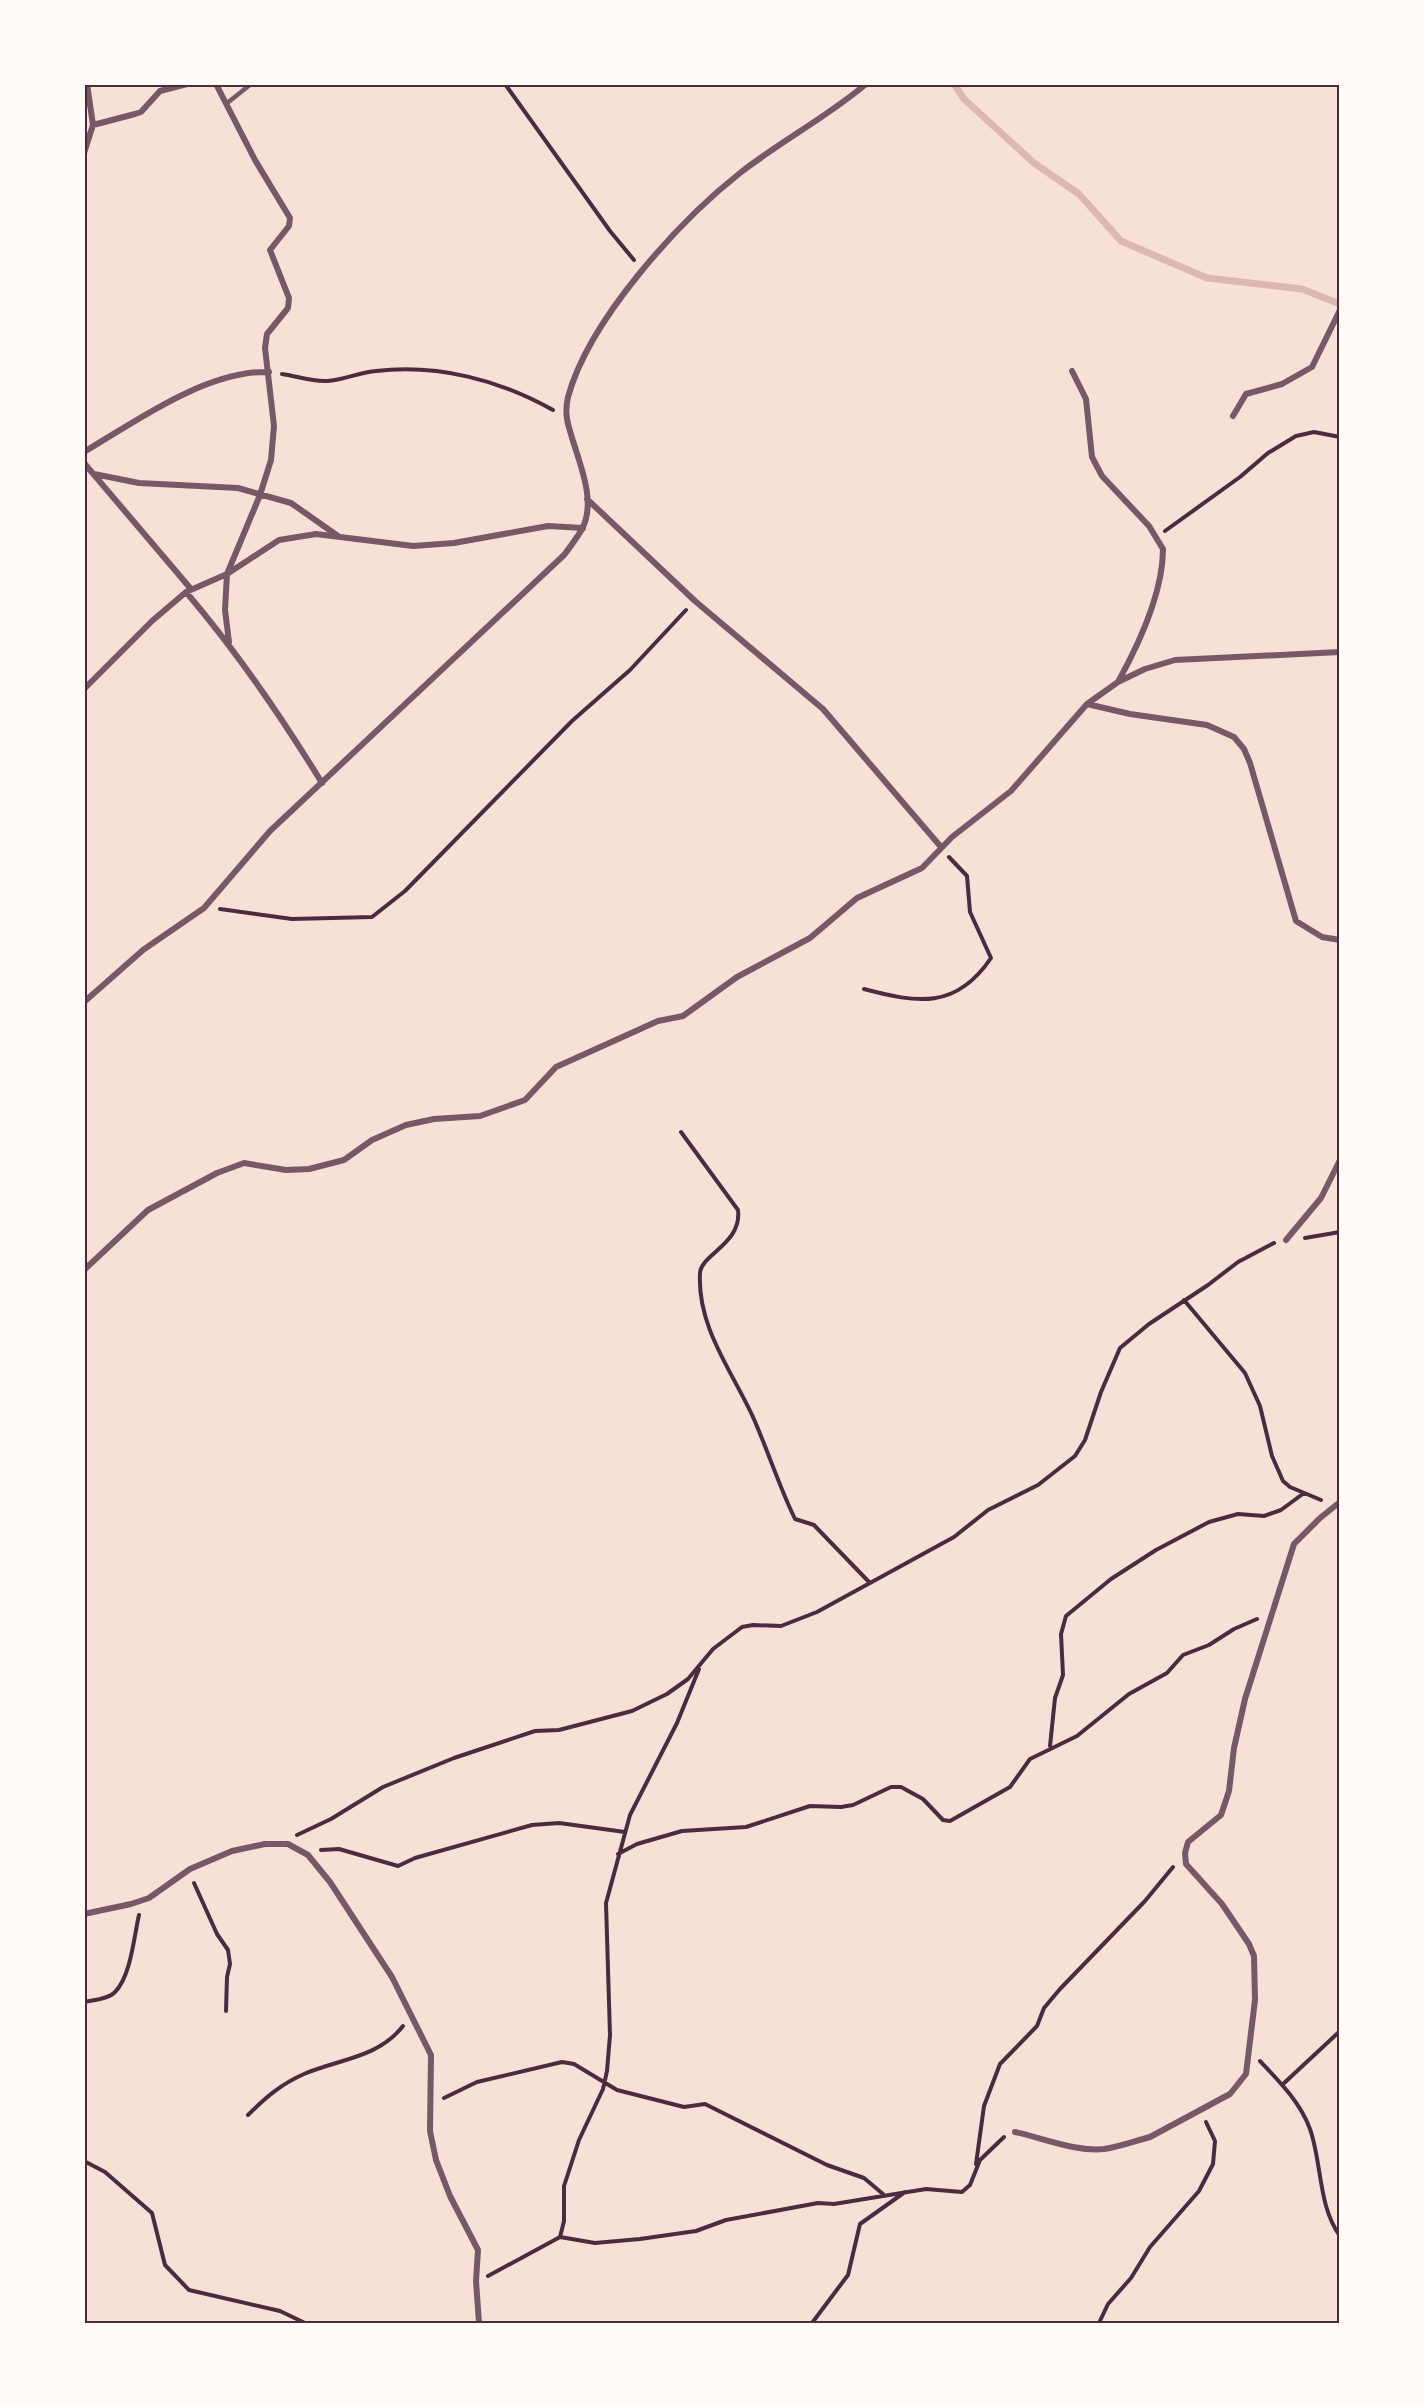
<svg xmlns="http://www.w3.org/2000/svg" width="1424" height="2407" font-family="'Work Sans',sans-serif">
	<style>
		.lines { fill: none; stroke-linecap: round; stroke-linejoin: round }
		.stream { stroke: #dcb8b0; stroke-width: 7 }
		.path { stroke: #4a2c40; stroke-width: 4 }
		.service { stroke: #755966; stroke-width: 4.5 }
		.minor { stroke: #755966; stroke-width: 6 }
		.neatline { fill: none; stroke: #4a2c40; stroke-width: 2 }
	</style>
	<rect width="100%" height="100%" fill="#f7e1d7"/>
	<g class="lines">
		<path class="stream" d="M954,84L964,99L1034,163L1079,194L1121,241L1207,278L1302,289L1340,304"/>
		<path class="path" d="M505,84L610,231L634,260
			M282,374C296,376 313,382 327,381C344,380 360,372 376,371C438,364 500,380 553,410
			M1165,531L1240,477L1268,453L1296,436L1314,432L1340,437
			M220,909L292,919L372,917L405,891L572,721L630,670L686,610
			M864,989C917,1003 956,1010 991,958L970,912L967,876L949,857
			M681,1132L738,1210C742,1244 701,1254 700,1273C697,1327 732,1371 753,1417C768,1451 779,1486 795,1519L814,1525L869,1582
			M1305,1238L1340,1232
			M1184,1300L1245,1373L1260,1406L1272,1456L1283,1481L1290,1487L1321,1500
			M1050,1746L1055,1698L1063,1675L1061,1634L1066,1616L1111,1579L1156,1550L1209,1522L1238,1514L1264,1516L1281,1510L1304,1493
			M297,1835L331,1819L383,1787L454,1758L535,1731L559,1730L632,1711L667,1694L688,1679L713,1649L742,1627L753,1625L781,1626L817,1612L954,1537L988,1510L1038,1485L1075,1456L1085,1440L1101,1392L1120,1348L1149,1324L1208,1285L1238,1262L1274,1243
			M321,1850L339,1849L398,1866L415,1858L532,1825L559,1823L625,1832
			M618,1854L637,1844L682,1831L746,1827L810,1806L841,1807L853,1805L891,1787H901L923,1799L943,1820L950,1821L1010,1787L1030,1759L1077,1736L1129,1694L1167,1673L1183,1655L1209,1645L1234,1629L1257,1619
			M194,1883L217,1934L228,1950L230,1964L227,1977L226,2011
			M84,2002C93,2000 109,1999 115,1992C131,1976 134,1936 139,1915
			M1260,2061C1279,2081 1300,2102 1310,2129C1322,2163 1318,2206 1340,2236
			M1282,2085L1340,2031
			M444,2098L477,2082L562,2062L574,2064L617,2090L684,2107L705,2104L827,2165L864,2178L883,2194
			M248,2115C265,2098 281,2084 304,2074C339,2059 378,2058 403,2026
			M84,2161L105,2172L152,2213L165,2265L189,2290L280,2311L305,2323
			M976,2164L984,2106L1000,2064L1037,2026L1044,2008L1060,1989L1145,1901L1173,1867
			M560,2237L564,2221V2186L579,2140L603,2089L607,2071L610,2035L606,1903L630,1815L677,1723L699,1669
			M488,2276L560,2237L595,2243L640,2239L696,2231L726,2220L818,2203L834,2204L926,2189L962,2192L970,2185L980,2160L1004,2137
			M812,2323L848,2275L860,2224L905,2192
			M1099,2323L1108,2304L1131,2278L1150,2247L1199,2191L1213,2164L1215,2141L1206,2122"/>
		<path class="service" d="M226,104L251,84"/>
		<path class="minor" d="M216,84L255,160L290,218L289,226L270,250L289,298L288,308L267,334L265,348L274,426L271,460L260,495L227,574L225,610L229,642
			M93,125L135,114L141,112L160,91L187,84
			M84,153L93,125L87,84
			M1072,371L1086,399L1092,457L1102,476L1149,526L1163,549C1163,593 1139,644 1118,682
			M1233,416L1246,394L1282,384L1312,367L1340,310
			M84,452C136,421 207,370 269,372
			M84,463L191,589
			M94,474L139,483L238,488L291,503L338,536
			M587,499L695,601L823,709L941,847
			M186,592C237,652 281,716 322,783
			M84,689L152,621L186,592L227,574L279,540L316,534L413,546L454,543L548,526L583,528
			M1087,704L1130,714L1207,725L1234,737L1244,749L1250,763L1296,921L1322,937L1340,940
			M84,1002L143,950L204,908L270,831L564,555C570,547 577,538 582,529C596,503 581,467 573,441C568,425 564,414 568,397C589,320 678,222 740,173C781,141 827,117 866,84
			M1286,1240L1321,1198L1340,1160
			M84,1270L148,1210L217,1173L244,1163L286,1170L309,1169L344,1160L372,1140L406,1125L434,1119L480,1116L525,1100L556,1067L658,1021L683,1016L737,977L810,938L857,898L922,868L952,837L1011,791L1087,704L1118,682L1145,669L1175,660L1340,652
			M84,1914L131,1904L149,1898L190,1869L232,1851L265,1844H288L308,1855L330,1882L392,1977L431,2055L430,2131L436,2160L450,2196L478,2250L476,2281L479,2323
			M1015,2132C1043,2138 1076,2152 1104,2149C1119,2147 1135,2141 1150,2137L1230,2094L1246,2074L1255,2000L1254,1956L1249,1944L1222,1904L1186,1864L1185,1853L1188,1842L1221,1815L1229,1791L1234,1748L1245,1699L1294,1544L1320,1518L1340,1502"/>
	</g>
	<rect width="1424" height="2407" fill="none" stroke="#fffaf5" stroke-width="171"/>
	<rect x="86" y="86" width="1252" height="2236" class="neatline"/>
</svg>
